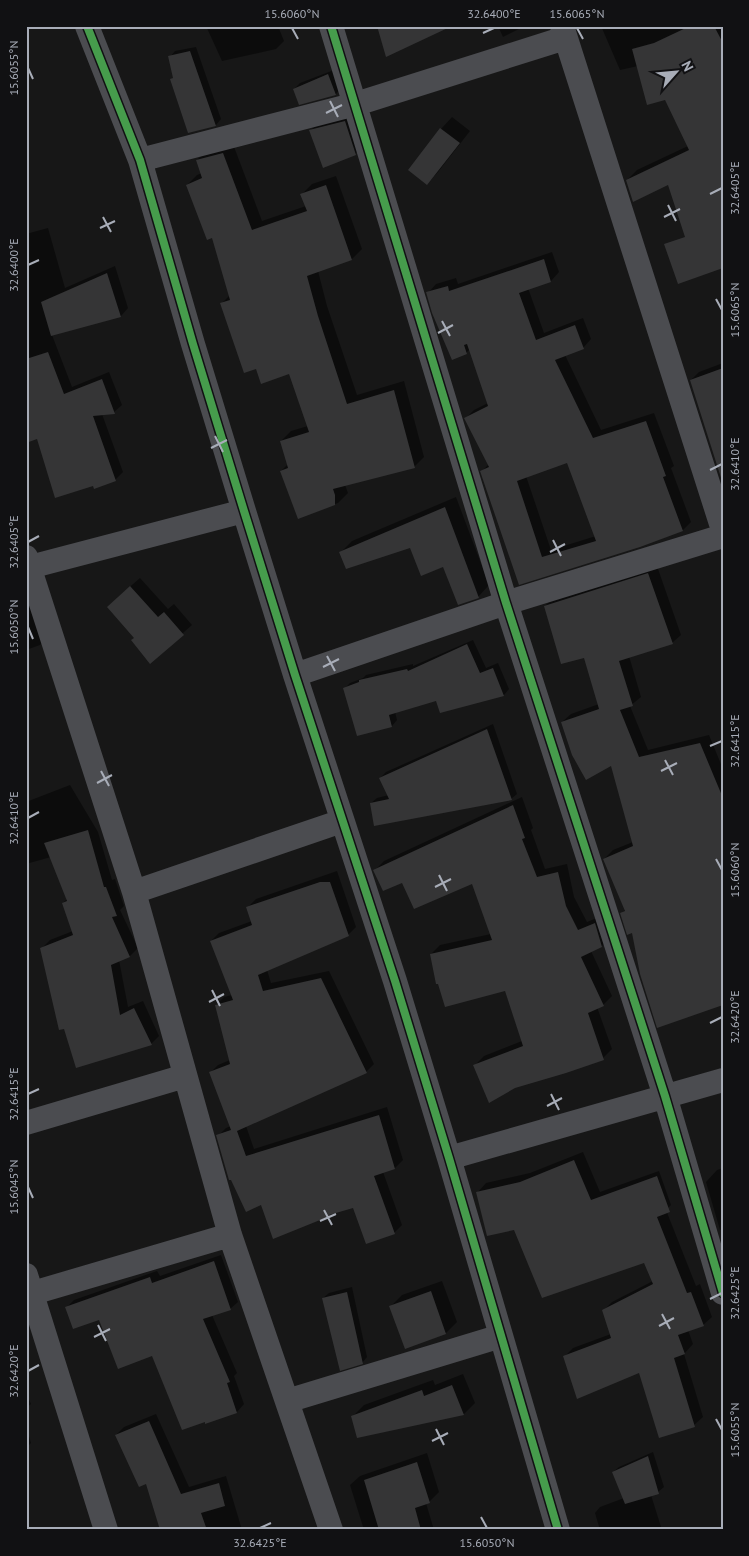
<svg xmlns="http://www.w3.org/2000/svg" width="749" height="1556" font-family="'PT Sans',sans-serif">
	<style>
		.shadow { fill: #0007; fill-rule: evenodd }
		.building { fill: #353536; fill-rule: evenodd }
		.lines { fill: none; stroke-linecap: round; stroke-linejoin: round }
		.street { stroke: #4b4c50; stroke-width: 24 }
		.cycleway-casing { stroke: #111113; stroke-width: 11 }
		.cycleway { stroke: #469c4c; stroke-width: 8 }
		.ticks { fill: none; stroke: #a8adb8; stroke-width: 2 }
		.neatline { fill: none; stroke: #a8adb8; stroke-width: 2 }
		.ticks-label { font-size: 12px; text-anchor: middle; fill: #a8adb8 }
	</style>
	<rect width="100%" height="100%" fill="#171717"/>
	<path class="shadow" d="M206,26H278L284,41L276,49L222,61Z
		M498,26H525L503,37Z
		M601,26H723V141L668,184L627,180L637,170L688,146L665,99L638,66L620,70Z
		M196,47L221,119L216,125L188,132L172,79L174,77L170,57L175,51Z
		M334,70L341,88L336,94L300,103L294,89L300,83Z
		M357,110L366,143L355,154L310,131L321,120Z
		M452,117L470,131L438,172L427,184L410,170L441,129Z
		M233,144L262,221L306,206L302,194L312,184L336,176L362,249L352,259L318,271L327,306L357,395L404,381L424,457L414,467L345,485L348,493L338,503L299,517L281,471L288,464L281,441L291,431L308,426L290,372L257,367L221,304L230,295L213,237L187,185L197,175L202,173L197,160L207,150Z
		M48,228L65,288L115,266L128,308L121,316L52,335L72,387L109,372L122,405L114,412L102,414L123,472L115,480L38,437L26,442V234Z
		M552,252L559,272L551,281L528,288L544,333L583,318L591,339L583,348L565,355L601,430L654,413L674,466L671,468L691,522L683,530L640,545L519,583L482,471L489,464L466,418L474,410L488,403L470,349L466,353L428,293L436,284L456,278L458,284ZM568,461L596,536L551,550L526,476Z
		M723,363V477L691,380L699,372Z
		M456,497L489,585L478,597L443,566L411,546L341,552L352,541Z
		M657,566L681,635L672,643L629,656L641,697L630,706L648,750L709,735L723,769V1009L721,1004L633,931L622,913L625,910L604,859L613,850L633,842L612,765L562,722L571,714L599,704L585,656L545,606L554,597Z
		M140,578L168,609L174,604L192,625L150,662L135,638L117,598Z
		M26,590L48,637L40,645L26,650Z
		M473,640L486,668L498,663L509,689L504,695L441,712L437,700L395,712L397,720L392,726L358,735L345,688L350,683L363,678L366,675L413,664V666Z
		M493,724L517,794L511,799L371,803L377,798L389,795L380,778L386,772Z
		M70,785L98,832L112,880L115,879L124,906L120,910L138,948L130,956L119,960L128,1007L143,1001L159,1036L151,1044L41,949L50,940L73,931L63,903L67,899L51,857L26,864V802Z
		M522,797L533,828L531,830L545,869L567,864L574,897L587,922L604,915L611,937L602,946L591,951L612,996L603,1005L597,1007L612,1049L603,1058L475,1065L484,1056L522,1041L505,990L431,954L440,945L491,934L473,882L403,881L375,870L384,861Z
		M337,871L356,927L348,935L267,970L271,983L329,971L374,1064L366,1072L246,1126L254,1149L387,1107L403,1160L395,1168L383,1172L402,1225L394,1233L354,1206L331,1213L329,1215L261,1203L218,1136L226,1128L231,1126L210,1073L218,1065L230,1060L216,1005L224,997L232,995L211,941L219,933L252,921L248,907L256,899Z
		M26,928L29,936L26,939Z
		M583,1152L600,1192L659,1171L671,1205L666,1210L696,1286L700,1284L712,1317L703,1325L688,1330L693,1344L684,1354L703,1417L694,1425L640,1371L564,1357L573,1348L611,1334L604,1310L612,1302L653,1281L645,1261L515,1228L478,1192L486,1183L530,1173Z
		M723,1168V1229L720,1230L706,1182L717,1170Z
		M221,1255L238,1302L230,1309L212,1315L237,1373L234,1376L244,1404L237,1412L100,1318L66,1308L74,1300L157,1271L160,1276Z
		M442,1281L457,1322L446,1333L391,1306L402,1295Z
		M352,1287L367,1357L362,1363L323,1298L329,1293Z
		M463,1374L475,1403L464,1414L353,1416L364,1405L433,1380L435,1385Z
		M26,1393L31,1404L26,1408Z
		M156,1414L189,1487L226,1476L242,1530H161L147,1482L116,1435L124,1427Z
		M26,1426L31,1443L26,1448Z
		M653,1452L664,1487L658,1492L651,1495L662,1530H600L595,1513L600,1507L624,1498L613,1472L619,1467Z
		M427,1453L439,1492L429,1502L426,1503L434,1530H364L350,1485L360,1476Z
		M26,1518L30,1530H26Z"/>
	<path class="building" d="M377,26H452L386,57Z
		M690,26H714L723,43V268L678,284L664,244L685,237L668,185L633,202L626,180L689,150L665,100L647,105L632,49L654,43Z
		M190,51L216,126L188,133L170,79L173,78L168,56Z
		M328,74L336,95L299,105L293,89Z
		M345,121L356,155L323,168L309,130Z
		M440,128L460,143L427,185L408,170Z
		M223,153L252,230L307,211L300,194L326,185L352,260L307,276L318,316L347,404L394,390L415,468L333,489L335,495V505L298,519L280,471L288,468L280,441L309,432L289,374L261,384L256,369L244,373L220,303L230,300L212,238L207,240L186,185L202,178L196,160Z
		M544,259L551,282L519,293L536,340L575,325L584,349L555,360L593,438L646,421L666,476L663,477L683,531L640,547L519,585L480,471L489,467L464,418L488,406L467,344L464,345L467,354L452,360L432,313L426,292L448,286L449,291ZM567,463L596,541L542,557L517,481Z
		M107,273L121,317L51,336L41,302Z
		M48,352L64,394L102,379L115,414L93,416L116,481L94,489L93,486L55,498L37,439L26,443V359Z
		M723,368V484L690,380Z
		M445,507L479,598L458,605L443,567L421,576L410,548L346,569L339,552Z
		M648,573L673,644L619,661L633,706L620,710L639,757L700,743L723,798V1005L657,1028L640,974L632,933L627,935L620,913L625,911L603,859L633,846L611,766L586,780L572,755L561,722L599,709L584,658L561,664L544,606Z
		M130,586L158,617L164,612L184,635L150,664L131,640L134,638L107,607Z
		M467,644L480,673L493,668L504,696L440,713L436,701L389,715L392,727L357,736L343,688L359,682V680L407,669L408,671Z
		M487,729L512,800L374,826L370,803L389,799L379,778Z
		M513,805L525,838L522,839L537,877L558,872L566,906L578,930L595,923L602,947L581,957L604,1006L588,1013L604,1060L566,1073L515,1088L489,1103L473,1065L523,1046L505,991L445,1007L438,984H436L430,954L492,940L472,884L414,909L402,883L383,891L373,870Z
		M88,830L104,887H106L117,916L112,917L130,957L111,965L120,1015L134,1008L152,1045L76,1068L64,1029L59,1030L40,948L73,935L62,903L67,901L44,843Z
		M320,882H330L349,936L258,975L263,991L321,978L367,1073L237,1131L246,1156L379,1115L395,1169L374,1176L395,1234L366,1244L353,1208L329,1215L330,1216L273,1239L261,1205L246,1212L231,1180H229L216,1135L231,1130L209,1072L230,1064L215,1005L233,1000L210,941L252,925L246,907Z
		M574,1160L591,1200L657,1176L670,1212L657,1217L687,1293L691,1292L704,1326L678,1335L685,1354L674,1358L695,1427L659,1438L639,1373L577,1399L563,1356L611,1338L602,1310L653,1284L644,1263L542,1298L514,1230L487,1236L476,1192L520,1182Z
		M214,1261L231,1310L203,1319L230,1382L227,1383L237,1413L205,1424V1422L182,1430L152,1356L118,1369L99,1320L73,1329L65,1307L150,1277L152,1283Z
		M431,1291L446,1334L405,1349L389,1306Z
		M347,1292L363,1364L340,1371L322,1298Z
		M452,1385L464,1415L357,1438L351,1416L422,1390L424,1396Z
		M149,1421L181,1494L219,1483L225,1506L201,1513L207,1530H160L146,1484L139,1487L115,1435Z
		M648,1456L659,1494L625,1504L612,1472Z
		M417,1462L430,1503L415,1508L421,1530H379L364,1480Z"/>
	<g class="lines">
		<path class="street" d="M87,26L140,160L193,344L244,511L295,675L395,981L449,1158L558,1530
			M331,26L506,603L665,1096L723,1293
			M562,26L723,530
			M140,160L356,104L565,38
			M26,557L134,892L230,1235L331,1530
			M26,568L244,511
			M295,675L506,603L723,536
			M134,892L342,821
			M26,1123L185,1076
			M449,1158L723,1080
			M26,1275L106,1530
			M26,1295L230,1235
			M287,1401L501,1336"/>
		<g class="cycleway-casing">
			<path id="cycleway" d="M87,26L140,160L193,344L244,511L295,675L395,981L449,1158L558,1530
				M331,26L506,603L665,1096L723,1293"/>
		</g>
		<use href="#cycleway" class="cycleway"/>
	</g>
	<path class="ticks" d="M292,28L298,39M577,28L583,39M483,33L494,28M28,68L33,79M330,101L338,117M326,113L342,105M710,194L722,188M668,205L676,221M103,217L111,232M664,217L680,209M100,228L115,221M28,265L39,260M716,299L722,310M442,321L450,336M438,333L453,325M215,436L223,452M211,448L227,440M710,470L722,464M553,540L561,556M28,542L39,536M550,552L565,544M28,627L33,639M327,656L335,671M323,667L339,659M710,746L722,741M665,760L673,775M101,771L109,786M661,771L677,763M97,783L112,775M28,818L39,812M716,859L722,870M439,875L447,891M435,887L451,879M212,990L220,1006M209,1002L224,994M710,1023L722,1017M28,1094L39,1089M551,1094L559,1110M547,1106L562,1098M28,1187L33,1198M324,1210L332,1225M320,1221L336,1214M710,1299L722,1293M662,1314L670,1329M98,1325L106,1341M659,1326L674,1318M94,1337L110,1329M28,1371L39,1365M716,1419L722,1430M436,1429L444,1445M432,1441L448,1433M481,1517L487,1528M260,1528L271,1523"/>
	<rect width="749" height="1556" fill="none" stroke="#111113" stroke-width="55"/>
	<g transform="translate(676 72) rotate(63)" stroke="#111113" stroke-width="4" paint-order="stroke">
	<path d="M0-4L9 19L0 12L-9 19Z" fill="#a8adb8"/>
	<text y="-8" font-size="14" font-weight="bold" text-anchor="middle" fill="#a8adb8">N</text>
	</g>
	<rect x="28" y="28" width="694" height="1500" class="neatline"/>
	<g class="ticks-label">
		<text x="292" y="18">15.6060°N</text>
		<text x="494" y="18">32.6400°E</text>
		<text x="577" y="18">15.6065°N</text>
		<text transform="translate(14 68) rotate(-90)" y="4">15.6055°N</text>
		<text transform="translate(735 188) rotate(-90)" y="4">32.6405°E</text>
		<text transform="translate(14 265) rotate(-90)" y="4">32.6400°E</text>
		<text transform="translate(735 310) rotate(-90)" y="4">15.6065°N</text>
		<text transform="translate(735 464) rotate(-90)" y="4">32.6410°E</text>
		<text transform="translate(14 542) rotate(-90)" y="4">32.6405°E</text>
		<text transform="translate(14 627) rotate(-90)" y="4">15.6050°N</text>
		<text transform="translate(735 741) rotate(-90)" y="4">32.6415°E</text>
		<text transform="translate(14 818) rotate(-90)" y="4">32.6410°E</text>
		<text transform="translate(735 870) rotate(-90)" y="4">15.6060°N</text>
		<text transform="translate(735 1017) rotate(-90)" y="4">32.6420°E</text>
		<text transform="translate(14 1094) rotate(-90)" y="4">32.6415°E</text>
		<text transform="translate(14 1187) rotate(-90)" y="4">15.6045°N</text>
		<text transform="translate(735 1293) rotate(-90)" y="4">32.6425°E</text>
		<text transform="translate(14 1371) rotate(-90)" y="4">32.6420°E</text>
		<text transform="translate(735 1430) rotate(-90)" y="4">15.6055°N</text>
		<text x="260" y="1547">32.6425°E</text>
		<text x="487" y="1547">15.6050°N</text>
	</g>
</svg>
